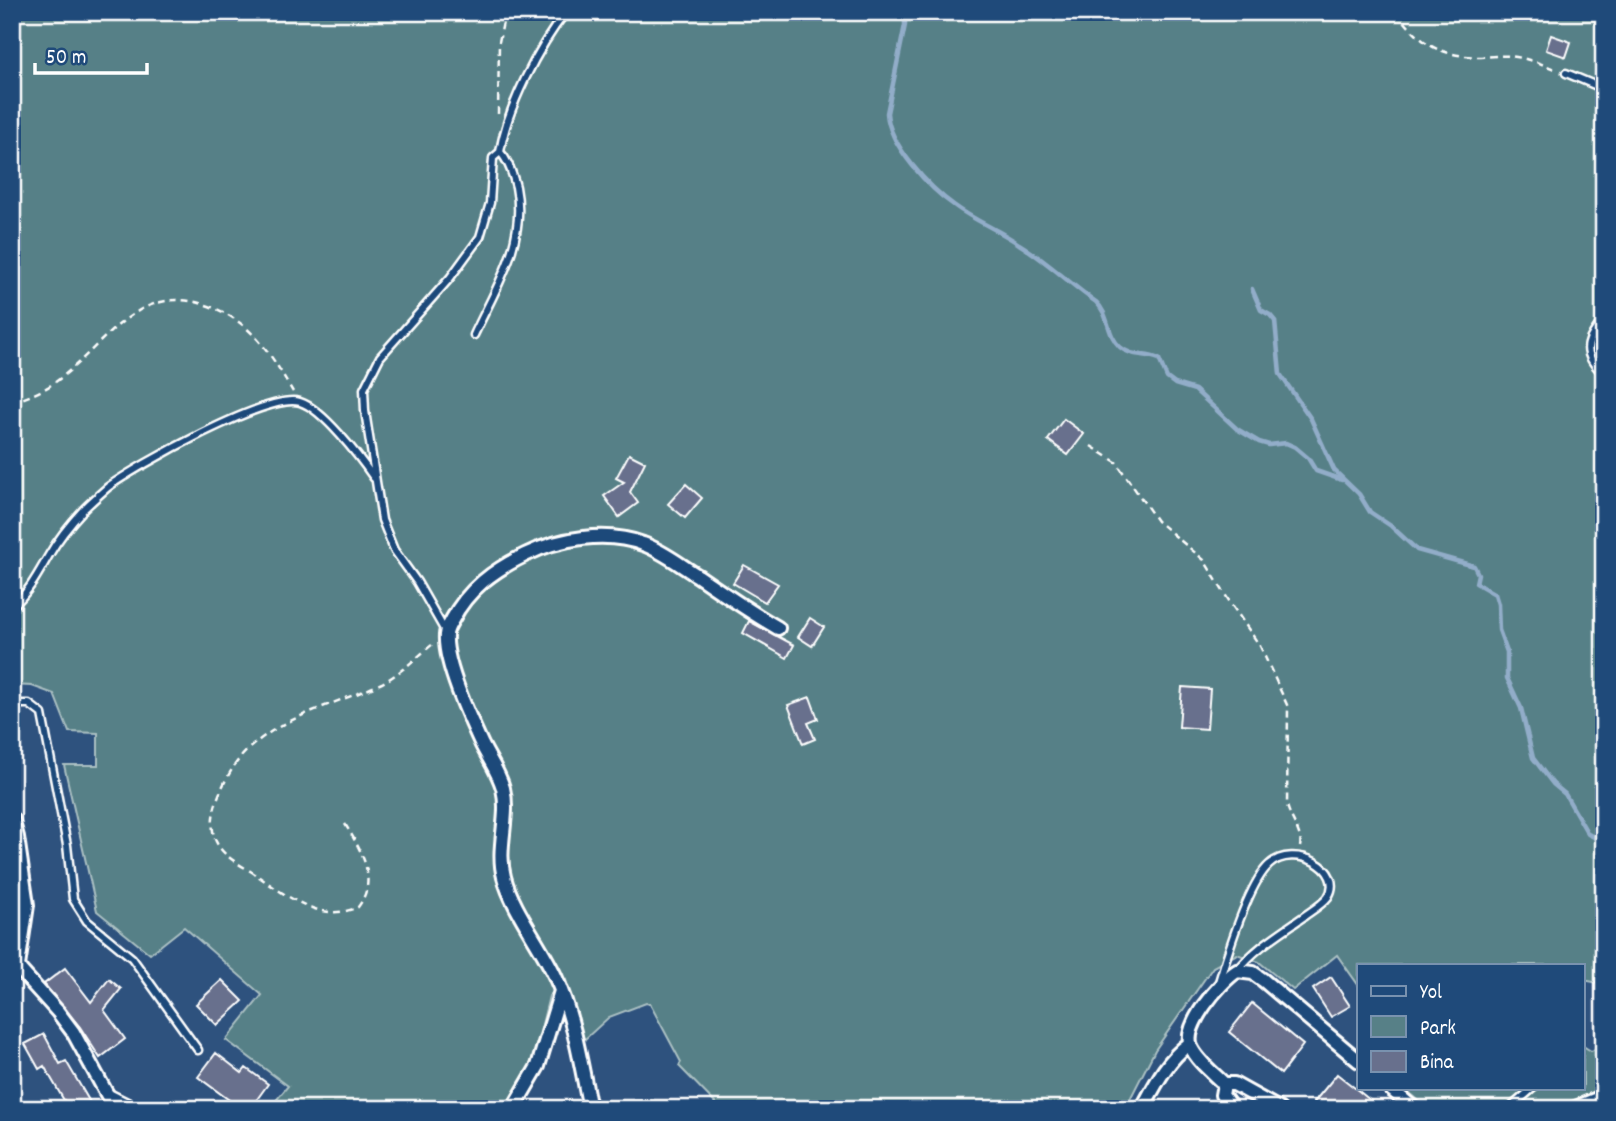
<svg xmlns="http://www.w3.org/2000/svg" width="1616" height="1121" font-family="Dekko,sans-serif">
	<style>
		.green { fill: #578087; stroke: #abc0c3; stroke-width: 2 }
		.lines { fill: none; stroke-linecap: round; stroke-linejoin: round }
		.stream { stroke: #92adc9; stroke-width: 4.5 }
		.building { fill: #68708d; stroke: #fff; stroke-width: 2 }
		.lane-casing { stroke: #fff; stroke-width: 11 }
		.street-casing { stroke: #fff; stroke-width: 18 }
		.path { stroke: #fff; stroke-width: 2.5; stroke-dasharray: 7 5; stroke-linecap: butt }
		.lane { stroke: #1f4a7a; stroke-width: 6 }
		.street { stroke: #1f4a7a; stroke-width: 12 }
	</style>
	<rect width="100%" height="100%" fill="#2e527e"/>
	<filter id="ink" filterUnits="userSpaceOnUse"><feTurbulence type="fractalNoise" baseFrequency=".0143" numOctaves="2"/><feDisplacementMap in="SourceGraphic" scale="14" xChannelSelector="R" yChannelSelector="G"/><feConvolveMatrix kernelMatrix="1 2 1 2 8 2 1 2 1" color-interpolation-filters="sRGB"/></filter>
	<g filter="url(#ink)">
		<path class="green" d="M12,12H1604V984L1583,980V965H1359V986L1337,955L1293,990L1259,962L1237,954L1213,967L1155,1050L1125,1109H724L720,1108L679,1066L681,1062L650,1004L646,1003L609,1017L584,1040L566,980L549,996L532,1065L506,1109H269L288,1086L226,1040L262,995L184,927L150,954L97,911L64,765H98V733L69,732L54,694L32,686L12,685Z
			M1604,1033V1087L1558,1109H1428L1403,1088H1583V1046L1591,1051L1594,1050Z"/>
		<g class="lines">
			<path class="stream" d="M905,12V25L887,113C889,145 929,188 955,206C975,221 999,230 1019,244C1047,261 1070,284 1096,302C1110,315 1106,334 1120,347C1131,357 1146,353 1159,359L1167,378L1175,384L1195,390L1237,429L1259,442L1269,445L1286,443L1295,447L1308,458L1316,471L1342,480
				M1252,289L1261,310L1270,315L1275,321L1280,374L1311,419L1334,470L1359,494L1370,512L1391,526L1417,550L1474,566L1478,574L1476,583L1495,594L1498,604L1499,630L1507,652V678L1521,708L1533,758L1553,784L1565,794L1588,834L1604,842"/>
		</g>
		<path class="building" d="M1551,35L1571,42L1566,57L1546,50Z
			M1064,419L1084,434L1068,455L1048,440Z
			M629,454L645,462L630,492L638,503L619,517L604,496L624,482L616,478Z
			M686,484L702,498L685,518L668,504Z
			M744,565L778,584L765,602L733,583Z
			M810,618L824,627L812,646L798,637Z
			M749,621L794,645L787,658L743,633Z
			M1182,687L1210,689L1207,729L1179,727Z
			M810,697L818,719L808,723L815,739L803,744L788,705Z
			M65,968L91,1002L109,979L121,989L104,1010L125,1039L100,1058L80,1027L44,984Z
			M1331,977L1350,1006L1331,1017L1313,989Z
			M222,980L243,1001L217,1025L196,1004Z
			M1252,1003L1303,1045L1281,1074L1229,1032Z
			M44,1034L60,1064L66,1061L91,1104L84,1109H69L44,1066L39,1069L25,1044Z
			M216,1053L242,1073L246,1068L268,1084L250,1109H221L229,1100L198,1077Z
			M1337,1074L1360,1092L1381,1109H1322L1314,1102Z"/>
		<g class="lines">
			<g class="lane-casing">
				<path id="lane" d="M1566,73L1604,89
					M500,152C507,108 538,47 566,12
					M1604,319C1586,342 1580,353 1604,374
					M12,607C29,592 38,574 49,555C58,539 71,523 84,509C92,501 100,494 108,487C137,466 268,392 300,402C323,409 360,458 374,478
					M445,631L417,582L394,550L382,520L365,411L364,389L380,357L450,278L480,237L490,203L493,158L500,152C509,161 513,175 516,187C527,242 496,287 474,335
					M12,704H29L42,714L67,845L73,899L87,921L132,958L198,1050
					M1219,982C1227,955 1249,883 1269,865C1294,842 1346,869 1328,897C1322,905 1311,911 1303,917C1279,934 1255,948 1237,971
					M109,1093L141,1109
					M1509,1109L1533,1088"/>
			</g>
			<g class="street-casing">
				<path id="street" d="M12,819L17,837L27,905L18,966L21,971L58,1012L73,1032L115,1109
					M1224,1084L1222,1095L1232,1109
					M1390,1088L1414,1109
					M513,1109L538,1066L561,991
					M590,1109C581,1065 574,1017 555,976C541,945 512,909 504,877C496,848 510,817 503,788C499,773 489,759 482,745C470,719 444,663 446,635C446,630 449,625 452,620C468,589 494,570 525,555C559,538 607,530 643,544C663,551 680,565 698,576C724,594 750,612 778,628
					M1142,1109C1155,1085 1167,1060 1189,1044
					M1279,1109L1234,1084H1224C1213,1073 1197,1061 1191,1047C1182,1026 1220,982 1237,971L1253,973L1263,980L1359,1061
					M1573,1109L1604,1096"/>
			</g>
			<path class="path" d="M1397,12C1421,44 1437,55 1478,57C1489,57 1500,55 1510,56C1527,58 1542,64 1557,70
				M498,114L499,42L505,12
				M12,403C26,397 39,393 51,385C103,350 135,279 209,306C252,322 271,354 293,392
				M1091,446L1116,462L1157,521L1204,560L1231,604L1260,646L1288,707L1287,805C1290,819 1303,833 1300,847
				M345,824C361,850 379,879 358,907C319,925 282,892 252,872C237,863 219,854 214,836C208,813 222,785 234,766C266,719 334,706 382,683C401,673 417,657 433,644"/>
			<use href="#lane" class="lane"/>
			<use href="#street" class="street"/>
		</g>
	</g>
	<rect width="1616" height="1121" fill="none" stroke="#1f4a7a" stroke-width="42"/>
	<rect x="21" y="21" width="1574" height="1079" fill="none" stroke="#fff" stroke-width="2.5" filter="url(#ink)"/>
	<rect x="1357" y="964" width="228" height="126" fill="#1f4a7a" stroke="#7992af" stroke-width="2"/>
	<rect x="1371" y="986" width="35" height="10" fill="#1f4a7a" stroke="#7992af" stroke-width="2"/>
	<text x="1420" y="998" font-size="21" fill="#ffffff">Yol</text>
	<rect x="1371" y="1016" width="35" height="21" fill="#578087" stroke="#7992af" stroke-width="2"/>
	<text x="1420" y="1034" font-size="21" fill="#ffffff">Park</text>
	<rect x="1371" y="1051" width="35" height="21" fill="#68708d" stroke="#7992af" stroke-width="2"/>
	<text x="1420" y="1068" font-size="21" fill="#ffffff">Bina</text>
	<path d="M35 63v10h112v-10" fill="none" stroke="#ffffff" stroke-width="3.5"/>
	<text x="46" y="63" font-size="21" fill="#ffffff" stroke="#1f4a7a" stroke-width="5" paint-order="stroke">50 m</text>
</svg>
